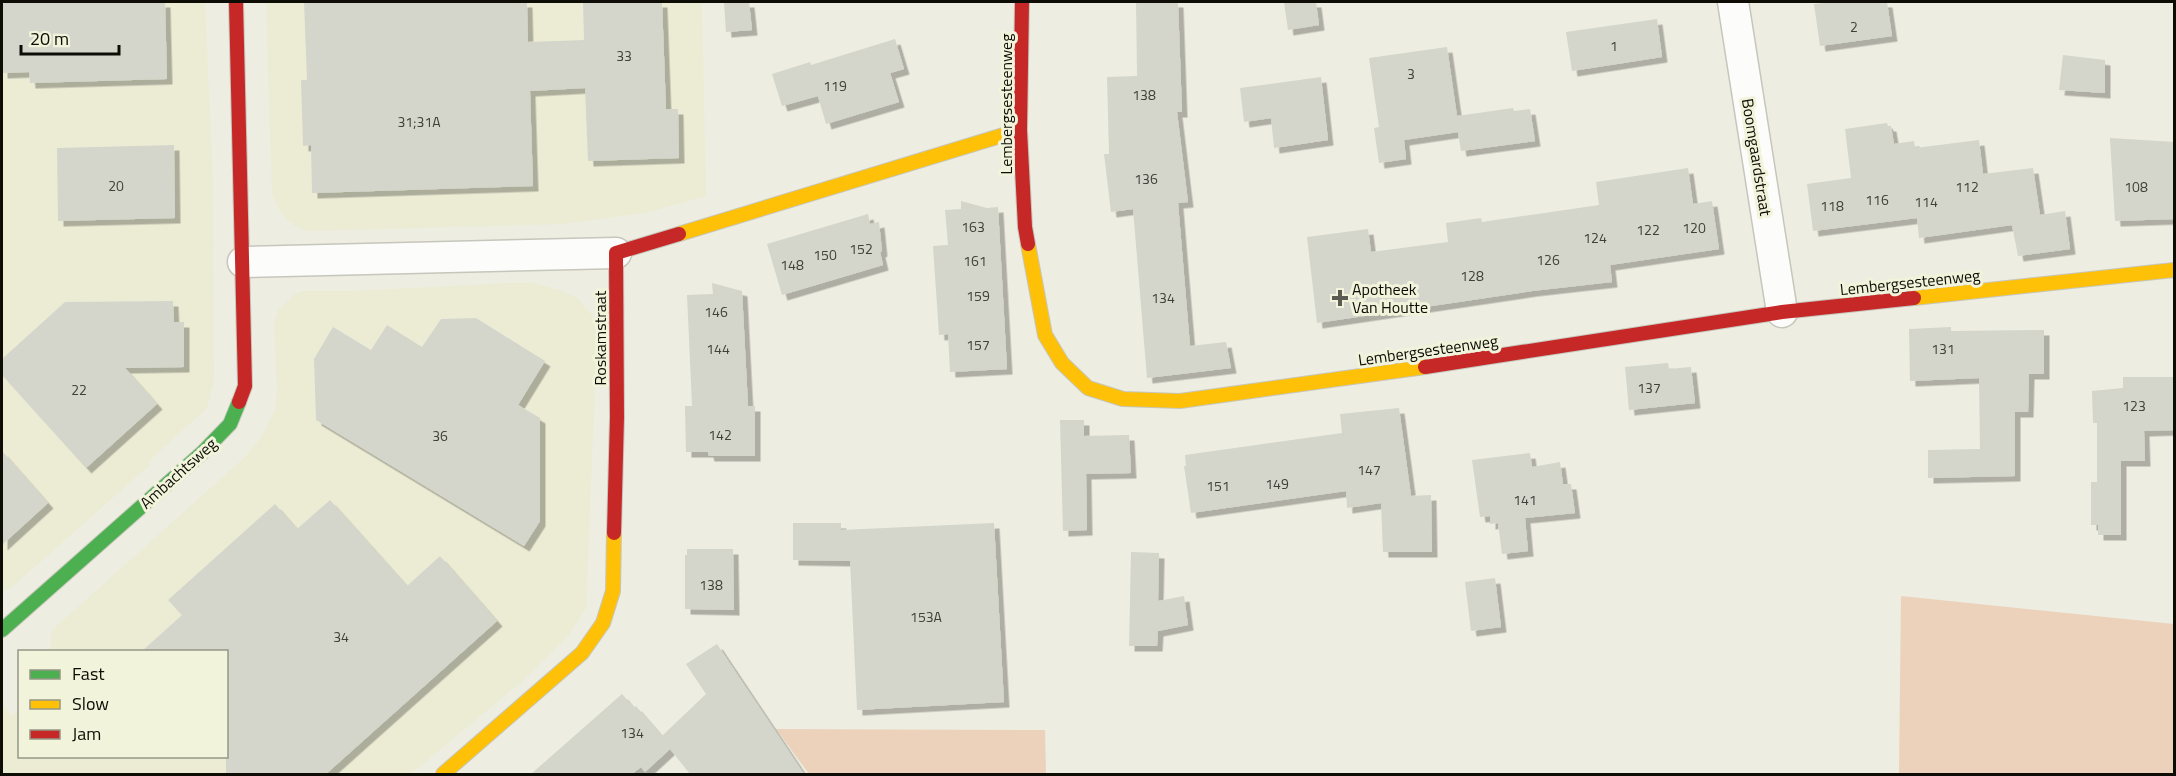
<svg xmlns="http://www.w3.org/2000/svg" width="2176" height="776" font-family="'Titillium Web',sans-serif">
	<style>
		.built { fill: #ececd5 }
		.green { fill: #ecd2bb }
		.building { fill: #d4d6cc; filter: url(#shadow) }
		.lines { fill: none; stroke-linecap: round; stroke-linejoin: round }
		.street-casing { stroke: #c6c6bc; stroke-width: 33 }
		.fast-casing { stroke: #c6c6bc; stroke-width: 16 }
		.slow-casing { stroke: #c6c6bc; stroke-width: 16 }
		.jam-casing { stroke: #c6c6bc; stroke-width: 16 }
		.street { stroke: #fcfcfa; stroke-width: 30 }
		.fast { stroke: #4caf50; stroke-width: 14 }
		.slow { stroke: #ffc107; stroke-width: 14 }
		.jam { stroke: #c62828; stroke-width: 14 }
		.poi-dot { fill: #5b5b53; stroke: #f2f3db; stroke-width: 2 }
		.labels { text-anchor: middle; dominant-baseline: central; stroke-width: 6; stroke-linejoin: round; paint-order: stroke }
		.number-label { font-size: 14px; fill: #404038 }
		.street-label { font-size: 16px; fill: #0d0d06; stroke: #f2f3db }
		.poi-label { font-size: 16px; fill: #0d0d06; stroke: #f2f3db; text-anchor: start }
	</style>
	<defs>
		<filter id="shadow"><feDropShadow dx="5.5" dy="5.5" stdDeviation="0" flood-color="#0004"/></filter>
	</defs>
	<rect width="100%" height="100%" fill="#edede1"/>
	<path class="built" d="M2,2H205L213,183L214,381L207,408L149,461L151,464L10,589L2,592Z
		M266,2H702L706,196L645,213L563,224L307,231L297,227L287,220L278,208L272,194Z
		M507,283H534L560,290L577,298L592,315L597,337L586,608L568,636L521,682L411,774H2V704L12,716L19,710L20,756H226V652L50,651L52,630L245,457L260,439L275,410L277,391L274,323L278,311L295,294L304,291H355Z"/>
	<path class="green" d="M1901,596L2174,624V774H1899Z
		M776,729L1045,730L1046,774H809Z"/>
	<path class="building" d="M2,2H165L167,79L30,83L29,72L2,73Z
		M304,2H527L528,42L584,40L583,2H662L666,109H678L679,158L588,161L585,88L530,91L533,186L312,193L311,145L303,146L301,80H307Z
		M724,2H749L752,30L726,32Z
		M1136,2H1178L1182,112H1177L1188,202L1178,203L1190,346L1226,342L1231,368L1147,378L1133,209L1111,212L1104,154H1109L1107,77L1137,76Z
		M1284,2H1316L1319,25L1288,30Z
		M1834,2H1887L1892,36L1820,46L1814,4Z
		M1657,19L1662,57L1572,71L1566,32Z
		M895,39L904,69L890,73L899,102L826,124L818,96L782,106L772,74L810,62L811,65Z
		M1447,47L1457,116L1513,108L1514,111L1530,109L1535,141L1461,151L1458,132L1404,140L1406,159L1379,163L1374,128L1379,127L1369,58Z
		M2063,55L2105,60V93L2059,90Z
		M1321,77L1328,140L1274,148L1271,118L1244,122L1240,88Z
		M1887,123L1888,126H1891L1894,144L1914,141L1915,148L1979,140L1983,174L2033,168L2040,215L2065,211L2070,249L2018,256L2012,225L1919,238L1917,218L1813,231L1807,184L1851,178L1845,129Z
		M2110,138L2175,142V219L2115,221Z
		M174,145L175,218L58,221L57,148Z
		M1688,168L1693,204L1712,201L1719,249L1610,265L1612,282L1532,291L1317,323L1307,237L1368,229L1371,252L1448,242L1446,223L1481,218L1482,222L1599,205L1596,182Z
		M961,201L987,208L998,207L1007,369L950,372L948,334L939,335L933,246L948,245L945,210L961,209Z
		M868,214L870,224L879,222L882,251L880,252L883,265L782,295L767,244Z
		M712,283L742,291L748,406H755V456H709L708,452H686L685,406H692L687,295L713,294Z
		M173,301L174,322H184V367L125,368L157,404L86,468L2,375V359L65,302Z
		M476,318L545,361L518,405L540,418V521L524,546L316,420L314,359L333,327L371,350L387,325L422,347L441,319Z
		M1951,327V331L2044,330V374H2029L2028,412H2015V476L1928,478V450L1980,449L1979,378L1910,381L1909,329Z
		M1668,363L1669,369L1691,367L1695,403L1629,410L1625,367Z
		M2123,377H2175V430L2144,431L2145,461H2121V535H2098V525H2091V482H2097V423H2093L2092,391L2123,388Z
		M1399,408L1411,496L1431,495L1432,552H1383L1381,503L1347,508L1346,491L1191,513L1184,466H1186L1185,455L1342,433L1340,414Z
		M1060,420H1084V436L1129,435L1131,473L1086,474L1087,530L1063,531Z
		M2,451L48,503L2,545Z
		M1530,453L1532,467L1560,462L1563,484H1571L1575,513L1525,518L1528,551L1502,554L1498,523L1490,524V516L1480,517L1472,460Z
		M330,500L407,586L440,556L497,621L326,774H226V651H142L182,615L168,600L275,504L297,529Z
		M793,523H841V530L994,523L1004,702L857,710L850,561L793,560Z
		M687,549H733L734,610L685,609V555H687Z
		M1131,552L1159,553L1158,601L1184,596L1188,625L1158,631L1157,646H1129Z
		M1495,578L1501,627L1471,631L1465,582Z
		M717,644L804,774H690L670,749L645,772L641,767L632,774H531L622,694L634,708L636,706L662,736L706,694L686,664Z"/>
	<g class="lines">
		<g class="street-casing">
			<path id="street" d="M1733,2L1782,312
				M243,262L616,253"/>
		</g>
		<g class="fast-casing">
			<path id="fast" d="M2,630L202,453L230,424L239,402"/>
		</g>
		<g class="slow-casing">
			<path id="slow" d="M679,234L1020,130
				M1028,244L1045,335L1062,363L1088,388L1123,399L1180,401L1425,367
				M1914,298L2174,270
				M443,774L582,653L603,623L613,591L614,533"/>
		</g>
		<g class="jam-casing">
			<path id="jam" d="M236,2L245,386L239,402
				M1022,2L1020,130L1025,227L1028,244
				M1425,367L1782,312L1914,298
				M614,533L617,417L616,253L679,234"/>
		</g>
		<use href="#street" class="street"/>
		<use href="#fast" class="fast"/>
		<use href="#slow" class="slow"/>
		<use href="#jam" class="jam"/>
	</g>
	<path class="poi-dot" d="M1337 289h6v6h6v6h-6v6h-6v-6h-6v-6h6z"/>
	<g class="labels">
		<g class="number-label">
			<text x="1854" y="26">2</text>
			<text x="1614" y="45">1</text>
			<text x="624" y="55">33</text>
			<text x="1411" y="73">3</text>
			<text x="835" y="85">119</text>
			<text x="1144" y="94">138</text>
			<text x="419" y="121">31;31A</text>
			<text x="1146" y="178">136</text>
			<text x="116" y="185">20</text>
			<text x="1967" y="186">112</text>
			<text x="2136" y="186">108</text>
			<text x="1877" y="199">116</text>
			<text x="1926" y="201">114</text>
			<text x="1832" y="205">118</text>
			<text x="973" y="226">163</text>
			<text x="1694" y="227">120</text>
			<text x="1648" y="229">122</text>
			<text x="1595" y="237">124</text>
			<text x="861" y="248">152</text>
			<text x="825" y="254">150</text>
			<text x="1548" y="259">126</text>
			<text x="975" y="260">161</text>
			<text x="792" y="264">148</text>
			<text x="1472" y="275">128</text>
			<text x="978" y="295">159</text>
			<text x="1163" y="297">134</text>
			<text x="716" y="311">146</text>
			<text x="978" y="344">157</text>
			<text x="718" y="348">144</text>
			<text x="1943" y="348">131</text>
			<text x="1649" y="387">137</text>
			<text x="79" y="389">22</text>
			<text x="2134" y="405">123</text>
			<text x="720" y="434">142</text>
			<text x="440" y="435">36</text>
			<text x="1369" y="469">147</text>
			<text x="1277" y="483">149</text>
			<text x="1218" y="485">151</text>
			<text x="1525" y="499">141</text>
			<text x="711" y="584">138</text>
			<text x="926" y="616">153A</text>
			<text x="341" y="636">34</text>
			<text x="632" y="732">134</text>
		</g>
		<g class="street-label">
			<text transform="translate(1006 104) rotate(-90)">Lembergsesteenweg</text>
			<text transform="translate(1757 157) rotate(81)">Boomgaardstraat</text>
			<text transform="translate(1910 282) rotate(-6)">Lembergsesteenweg</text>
			<text transform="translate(600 338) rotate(-90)">Roskamstraat</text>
			<text transform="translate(1428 350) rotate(-8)">Lembergsesteenweg</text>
			<text transform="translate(178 473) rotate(-42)">Ambachtsweg</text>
		</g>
		<g class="poi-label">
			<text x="1352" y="289">Apotheek<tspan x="1352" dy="18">Van Houtte</tspan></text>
		</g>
	</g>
	<rect width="2176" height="776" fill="none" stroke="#0d0d06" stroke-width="6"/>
	<rect x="18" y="650" width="210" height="108" fill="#f2f3db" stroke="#969786" stroke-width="1.5"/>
	<rect x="30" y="670" width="30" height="9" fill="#4caf50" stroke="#969786" stroke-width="1.5"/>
	<text x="72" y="680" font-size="18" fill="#0d0d06">Fast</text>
	<rect x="30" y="700" width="30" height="9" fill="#ffc107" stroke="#969786" stroke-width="1.5"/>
	<text x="72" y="710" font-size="18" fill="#0d0d06">Slow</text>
	<rect x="30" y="730" width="30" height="9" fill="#c62828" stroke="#969786" stroke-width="1.5"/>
	<text x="72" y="740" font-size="18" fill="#0d0d06">Jam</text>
	<path d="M21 45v9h98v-9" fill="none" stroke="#0d0d06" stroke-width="3"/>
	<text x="30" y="45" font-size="18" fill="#0d0d06" stroke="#f2f3db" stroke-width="4.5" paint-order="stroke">20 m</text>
</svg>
